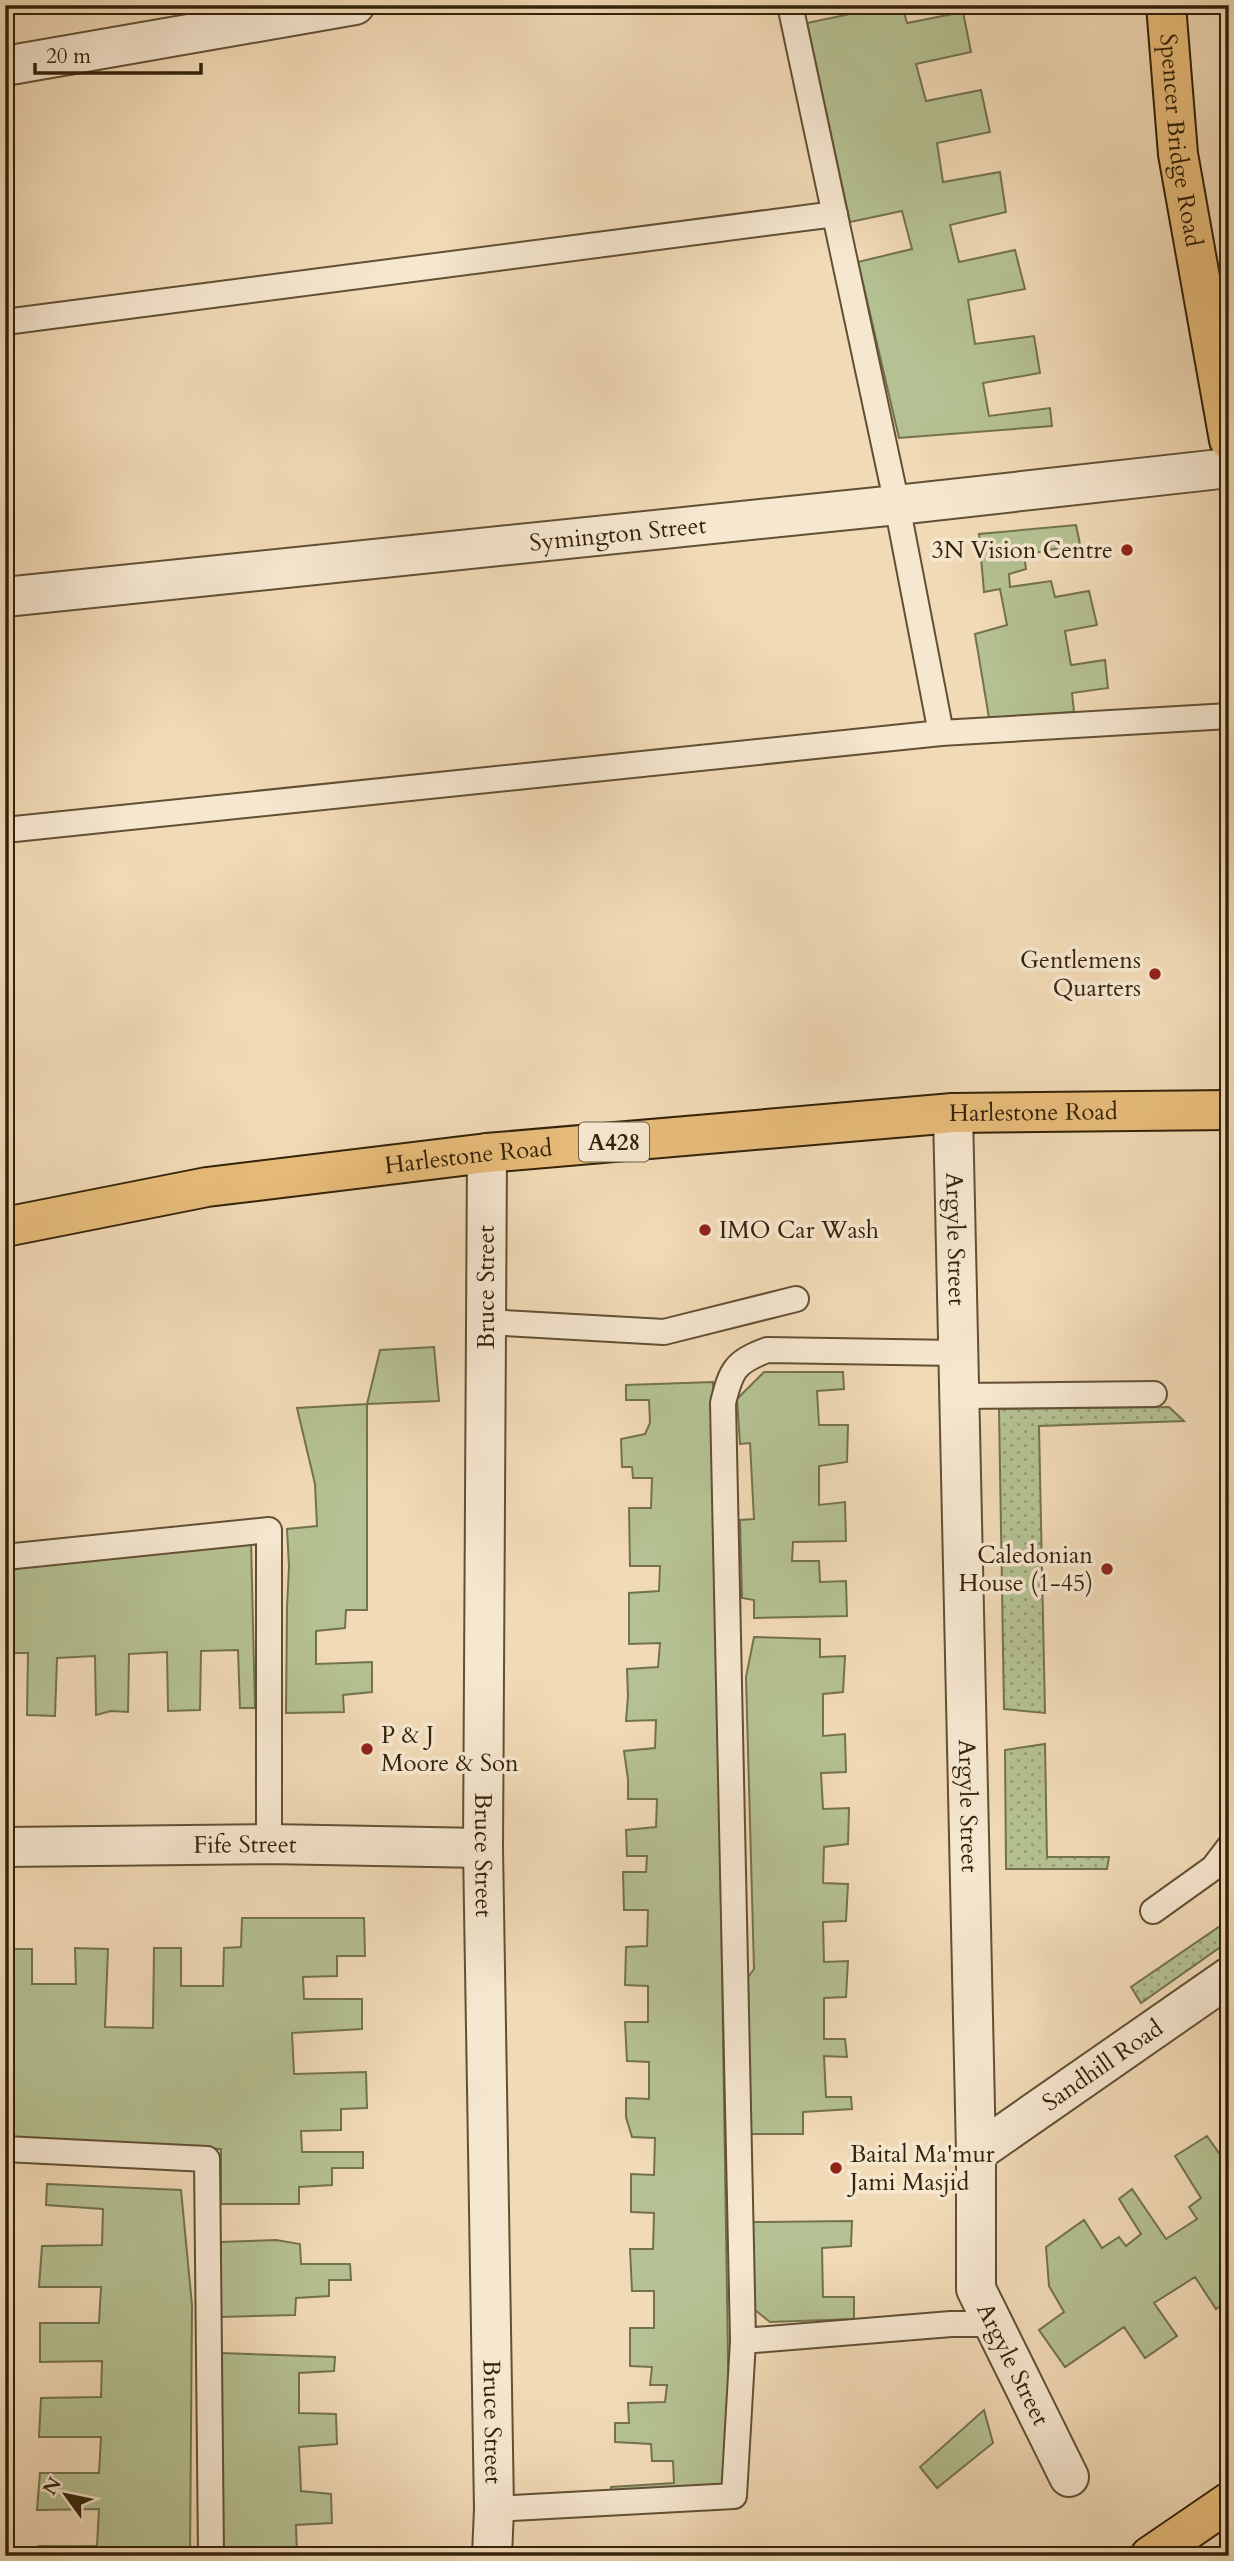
<svg xmlns="http://www.w3.org/2000/svg" width="1234" height="2561" font-family="Cardo,serif">
	<style>
		.grass { fill: url(#grass-dots); stroke: #74724e; stroke-width: 2 }
		.garden { fill: #b5c192; stroke: #74724e; stroke-width: 2 }
		.lines { fill: none; stroke-linecap: round; stroke-linejoin: round }
		.service-casing { stroke: #625034; stroke-width: 28 }
		.minor-casing { stroke: #625034; stroke-width: 42 }
		.primary-casing { stroke: #332209; stroke-width: 42 }
		.service { stroke: #f6e7d0; stroke-width: 24 }
		.minor { stroke: #f6e7d0; stroke-width: 38 }
		.primary { stroke: #e8bd7b; stroke-width: 38 }
		.poi-dot { fill: #8f2418; stroke: #f6e7d0; stroke-width: 2.5 }
		.labels { text-anchor: middle; dominant-baseline: central; stroke-width: 7; stroke-linejoin: round; paint-order: stroke }
		.shield { fill: #f6e7d0; stroke: #6e5d45; stroke-width: 2 }
		.shield-label { font-size: 23px; font-weight: bold; fill: #332209 }
		.street-label { font-size: 24px; fill: #332209; stroke: #f6e7d0 }
		.poi-label { font-size: 24px; fill: #332209; stroke: #f6e7d0; text-anchor: end }
	</style>
	<defs>
		<pattern id="grass-dots" width="8" height="8" patternUnits="userSpaceOnUse" patternTransform="scale(1.75)"><rect width="8" height="8" fill="#b5c192"/><path d="M2 2h.1M6 6h.1" fill="none" stroke="#949c75" stroke-width="1.8" stroke-linecap="round"/></pattern>
	</defs>
	<rect width="100%" height="100%" fill="#f1dab6"/>
	<filter id="stains"><feTurbulence type="fractalNoise" baseFrequency=".00286" numOctaves="4"/><feColorMatrix values="0 0 0 0 .2 0 0 0 0 .09 0 0 0 0 .02 0 0 0 .5 -.17"/></filter>
	<radialGradient id="worn" r=".72"><stop offset=".6" stop-color="#630" stop-opacity="0"/><stop offset="1" stop-color="#630" stop-opacity=".3"/></radialGradient>
	<path class="grass" d="M1169,1407L1184,1421L1039,1426L1045,1713L1004,1709L999,1409Z
		M1045,1744L1047,1857H1109L1107,1869H1006L1005,1750Z
		M1229,1920V1941L1141,2003L1131,1987Z"/>
	<path class="garden" d="M854,5H902L907,23L963,12L971,52L916,64L926,101L981,90L990,132L937,143L943,182L1000,172L1006,212L950,225L959,262L1015,250L1025,289L968,300L975,344L1034,336L1040,373L983,383L989,416L1050,408L1052,426L899,438L858,262L912,249L902,211L850,222L807,23L855,13Z
		M1076,525L1080,544L1024,555L1026,569L1009,574L1010,587L1051,581L1055,597L1089,591L1097,625L1065,631L1071,665L1105,660L1108,688L1072,693L1074,712L989,718L975,634L1007,625L1000,589L984,592L979,534Z
		M434,1347L439,1401L367,1404V1610H346L345,1628L316,1631V1664L372,1662V1692L343,1695L344,1712L286,1713L287,1607L289,1567L287,1529L317,1526L315,1484L297,1408L367,1404L380,1350Z
		M764,1372H843L844,1389L817,1391L819,1425H848L847,1462L819,1466V1505L845,1502L846,1541L793,1542L792,1561H819L820,1582L846,1581L847,1616L754,1618V1600L742,1598L740,1520L754,1519L750,1443L740,1444L737,1399Z
		M713,1382L729,2424L724,2488L612,2501L611,2487L674,2483L673,2461H652L651,2444L615,2442V2423H629L628,2403L665,2402L667,2385H650L652,2367L630,2366V2328H654V2291H632L630,2249H653L654,2213L631,2212V2174L654,2175L655,2138L632,2137L626,2117V2098L649,2099V2062L627,2061L625,2022H648V1986L625,1985L626,1947L647,1946L648,1910H624L623,1872H646L647,1856H627L626,1830L656,1827L657,1799H628V1779L624,1751L655,1748L656,1720L626,1721L628,1696L627,1669L658,1667L660,1643L629,1644V1593L659,1591L660,1566H630L629,1508H651L652,1478H633L632,1467H622L621,1439L645,1434L650,1423L649,1400H626V1385Z
		M251,1541L255,1708H240L238,1650L201,1651L200,1710L168,1711L167,1652L129,1654L128,1712L111,1711L96,1715L95,1656L57,1658L55,1716L27,1715L28,1653H5V1567Z
		M754,1637L820,1639V1657L845,1656L843,1692L823,1694V1736L845,1734L846,1772L821,1773L823,1809L849,1808L848,1844L824,1847L823,1883L848,1884L846,1921L823,1922L824,1962L848,1961L846,1997L824,1998V2039H845L847,2057L824,2056L826,2097H851L852,2109L803,2112V2134H749L748,1977L754,1969L746,1677Z
		M242,1918H364L365,1956H337V1976L303,1977L304,1999H362V2029L292,2033L294,2074L366,2072L367,2108L341,2109V2130L301,2131L302,2152H363V2168H332V2185L299,2187V2204H221V2149L5,2142V1949H32V1984H76L75,1948L108,1949L105,2027L153,2028L154,1948H181V1986H223L224,1948L241,1947Z
		M1207,2136L1221,2156L1229,2151V2254L1226,2255L1229,2259V2300L1216,2309L1195,2277L1154,2303L1177,2336L1145,2358L1124,2327L1065,2367L1039,2330L1064,2312L1049,2286L1046,2247L1084,2220L1102,2248L1119,2237L1126,2246L1141,2234L1119,2199L1132,2189L1166,2239L1197,2219L1189,2207L1201,2198L1175,2156Z
		M47,2184L181,2190L192,2305L190,2556H37L38,2546H97L99,2509L37,2510L40,2473H99L101,2437H39L41,2398L101,2397L102,2361L40,2362V2323H99L101,2287H39L42,2246L102,2245L103,2209L46,2205Z
		M852,2221L851,2246L822,2248L823,2297H854V2319L770,2322L755,2310L752,2222Z
		M276,2240L300,2244L301,2264H350L351,2280H329V2296L296,2298L295,2315L221,2317V2242Z
		M221,2353L335,2357L334,2371L299,2373V2413L336,2414L337,2444L299,2447L301,2491L331,2494L332,2523L296,2525L297,2556H219Z
		M984,2410L993,2443L937,2488L920,2467Z"/>
	<g class="lines">
		<g class="service-casing">
			<path id="service" d="M790,5L897,505L941,733
				M5,322L835,214
				M5,830L941,733L1229,716
				M486,1322L664,1332L796,1299
				M957,1396L1154,1394
				M5,1557L269,1530V1844
				M1153,1911L1213,1868L1229,1847
				M5,2149L207,2159L211,2556
				M743,2341L951,2324H995
				M494,2509L734,2496L743,2341L723,1403C731,1370 735,1362 767,1350L957,1353"/>
		</g>
		<g class="minor-casing">
			<g id="minor">
				<path d="M5,66L355,5"/>
				<path id="s1" d="M5,597L897,505L1229,468"/>
				<path id="s2" d="M953,1113L976,2153V2289L1069,2477"/>
				<path id="s3" d="M487,1153L483,1848L494,2509L492,2556"/>
				<path id="s4" d="M5,1847L269,1844L483,1848"/>
				<path id="s5" d="M976,2153L1229,1977"/>
			</g>
		</g>
		<g class="primary-casing">
			<g id="primary">
				<path id="s6" d="M1166,5L1178,154L1229,440"/>
				<path id="s7" d="M5,1227L207,1187L487,1153L953,1113L1229,1110"/>
				<path d="M1150,2556L1229,2502"/>
			</g>
		</g>
		<use href="#service" class="service"/>
		<use href="#minor" class="minor"/>
		<use href="#primary" class="primary"/>
	</g>
	<g class="poi-dot">
		<circle cx="1127" cy="550" r="7"/>
		<circle cx="1155" cy="974" r="7"/>
		<circle cx="705" cy="1230" r="7"/>
		<circle cx="1107" cy="1569" r="7"/>
		<circle cx="367" cy="1749" r="7"/>
		<circle cx="836" cy="2168" r="7"/>
	</g>
	<g class="labels">
		<rect class="shield" x="579" y="1122.5" width="70" height="39" rx="5"/>
		<g class="shield-label">
			<text x="614" y="1142">A428</text>
		</g>
		<g class="street-label">
			<text stroke="none"><textPath href="#s6" startOffset="136">Spencer Bridge Road</textPath></text>
			<text stroke="none"><textPath href="#s1" startOffset="616">Symington Street</textPath></text>
			<text stroke="none"><textPath href="#s7" startOffset="1036">Harlestone Road</textPath></text>
			<text stroke="none"><textPath href="#s7" startOffset="469">Harlestone Road</textPath></text>
			<text stroke="none"><textPath href="#s2" startOffset="126">Argyle Street</textPath></text>
			<text transform="translate(486 1287) rotate(-90)">Bruce Street</text>
			<text stroke="none"><textPath href="#s2" startOffset="693">Argyle Street</textPath></text>
			<text stroke="none"><textPath href="#s4" startOffset="240">Fife Street</textPath></text>
			<text stroke="none"><textPath href="#s3" startOffset="702">Bruce Street</textPath></text>
			<text stroke="none"><textPath href="#s5" startOffset="154">Sandhill Road</textPath></text>
			<text stroke="none"><textPath href="#s2" startOffset="1260">Argyle Street</textPath></text>
			<text stroke="none"><textPath href="#s3" startOffset="1269">Bruce Street</textPath></text>
		</g>
		<g class="poi-label">
			<text x="1113" y="550">3N Vision Centre</text>
			<text x="1141" y="960">Gentlemens<tspan x="1141" dy="28">Quarters</tspan></text>
			<text x="719" y="1230" text-anchor="start">IMO Car Wash</text>
			<text x="1093" y="1555">Caledonian<tspan x="1093" dy="28">House (1-45)</tspan></text>
			<text x="381" y="1735" text-anchor="start">P &amp; J<tspan x="381" dy="28">Moore &amp; Son</tspan></text>
			<text x="850" y="2154" text-anchor="start">Baital Ma'mur<tspan x="850" dy="28">Jami Masjid</tspan></text>
		</g>
	</g>
	<rect width="1234" height="2561" fill="none" stroke="#f1dab6" stroke-width="28"/>
	<rect x="7" y="7" width="1220" height="2547" fill="none" stroke="#332209" stroke-width="3.5"/>
	<rect x="14" y="14" width="1206" height="2533" fill="none" stroke="#332209" stroke-width="2"/>
	<g transform="translate(66 2495) rotate(303)" stroke="#f6e7d0" stroke-width="5" paint-order="stroke">
	<path d="M0-5L12 26L0 18L-12 26Z" fill="#332209"/>
	<text y="-10" font-size="19" font-weight="bold" text-anchor="middle" fill="#332209">N</text>
	</g>
	<path d="M35 63v10h166v-10" fill="none" stroke="#332209" stroke-width="3.5"/>
	<text x="46" y="63" font-size="21" fill="#332209" stroke="#f6e7d0" stroke-width="5" paint-order="stroke">20 m</text>
	<rect width="100%" height="100%" filter="url(#stains)"/>
	<rect width="100%" height="100%" fill="url(#worn)"/>
</svg>
